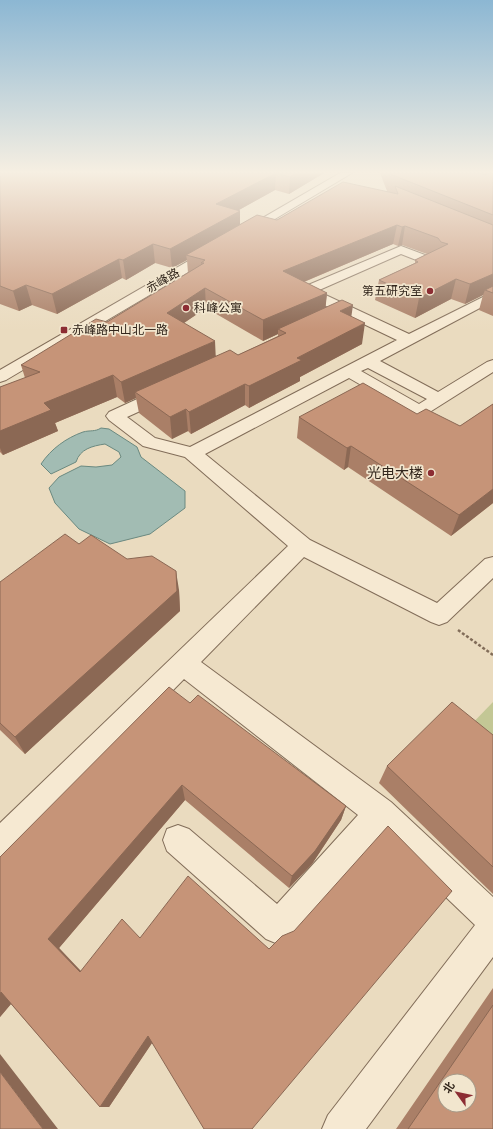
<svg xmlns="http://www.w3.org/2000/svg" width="493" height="1129" font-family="Spectral,'Noto Sans SC',serif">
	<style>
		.green { fill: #c3c795 }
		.water { fill: #a2bcb3; stroke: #6a8980 }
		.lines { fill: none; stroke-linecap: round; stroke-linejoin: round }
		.minor-casing { stroke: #826d59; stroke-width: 2 }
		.path { stroke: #826d59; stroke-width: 2.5; stroke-dasharray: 3 2; stroke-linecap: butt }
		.minor { fill: #f6e9d2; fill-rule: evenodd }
		.wall { fill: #aa7f67; fill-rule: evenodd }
		.shaded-wall { fill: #8b6854 }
		.building { fill: #c69478; stroke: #8b6854; fill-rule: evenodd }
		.poi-dot { fill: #8c2d33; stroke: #f2e6ce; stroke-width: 1.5 }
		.labels { text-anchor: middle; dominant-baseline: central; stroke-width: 3.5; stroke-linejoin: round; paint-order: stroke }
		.far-street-label { font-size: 12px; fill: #32261c; stroke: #f2e6ce }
		.far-poi-label { font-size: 12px; fill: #32261c; stroke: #f2e6ce; text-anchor: start }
		.poi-label { font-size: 14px; fill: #32261c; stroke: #f2e6ce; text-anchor: end }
	</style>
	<rect width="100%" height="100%" fill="#eadbbf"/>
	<path class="green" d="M493,702V754L465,731Z"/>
	<path class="water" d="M101,428L109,429L137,447L141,457L185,491V508L150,534L110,544L79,529L55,503L49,488L59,477L81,466L96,467L112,465L121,457L119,452L105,444C92,446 80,449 76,462L51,474L41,464C51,449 66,438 83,432C90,430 95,432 101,428Z"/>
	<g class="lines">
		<g class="minor-casing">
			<path id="minor" d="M340,173H352L248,235H240L238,233L240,231Z
				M401,246L433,258L435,261L433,264L429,265L401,254L317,291L409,334L493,292V301L380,361L438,392L487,362L493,360V372L425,415L419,416L413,415L349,378L205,454L310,540L437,603L485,559L493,557V578L447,622L439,625L431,622L304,557L201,662L391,802L493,897V957L366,1129H322L328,1115L475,925L381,835L290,939L278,944L266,939L167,851L163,840L167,829L178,825L189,829L277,904L358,815L184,679L11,855L0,859V823L288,546L185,457L143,446L109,420L106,416L109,412L159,389L165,388L171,389L173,393L171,397L127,417L155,438L190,447L397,340L301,294L299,291L301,288ZM368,368L427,399L419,404L361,371Z
				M213,248L217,249L219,252L217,255L6,380L0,382V370L209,249Z"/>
		</g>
		<path class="path" d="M458,630L493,655"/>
		<use href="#minor" class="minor"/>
	</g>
	<path class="wall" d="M0,173H324L289,194L275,190L239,210L240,211V224L277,220L387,191L380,173H493V316L479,310L483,295L465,304L451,299L415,318L375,300L379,280L415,263V260L427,254L402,245L398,246L393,244L304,282L327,293L325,308L351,317L362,344L300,377V381L249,408L245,405L191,434L188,431L172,439L139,413L136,398L125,403L117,397L55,423L58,431L3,455L0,452V387L25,378L21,365L107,322L188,273L187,260L172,268L155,263L126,280L122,278L57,314L32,305L19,311L0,304ZM206,308L263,341L278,334V336L238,355L216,356L184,323Z
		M493,404V503L451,536L348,467L344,470L297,438L299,417L417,414L460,426Z
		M79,544L127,559L179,590L180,611L25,754L0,730V582Z
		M190,703L346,806L341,820L312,864L289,888L185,800L59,948L81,971L140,938L269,949L452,891L152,1043L109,1107H100L11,1004L0,1017V857Z
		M493,735V894L379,783L387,766Z
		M493,988V1129H396Z"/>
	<path class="shaded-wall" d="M276,173L275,190L217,222L216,204Z
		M296,173H324L289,194L290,177Z
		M240,211V229L186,255L187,260L172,268L170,249Z
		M397,225L393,244L282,291L283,271Z
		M405,226L402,245L398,246L402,227Z
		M153,244L155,263L126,280L123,260Z
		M119,259L122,278L57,314L52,294Z
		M493,274V291L485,290L483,295L465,304L470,284Z
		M456,279L451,299L415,318L419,298Z
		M26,285L32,305L19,311L13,291Z
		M205,288L206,308L169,333L167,313Z
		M327,293L325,313L278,329V334L263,341V320Z
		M353,305L350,326L340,311Z
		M365,323L362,344L300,377V381L249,408V386L297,358Z
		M215,341L216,362L135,392L136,398L125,403L121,382Z
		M113,375L117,397L55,423L58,431L3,455L0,448V431L44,403Z
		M245,384V405L191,434L189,412Z
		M186,409L188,431L172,439L170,417Z
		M351,446L348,467L344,470L347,448Z
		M493,489V503L451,536L459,515Z
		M176,571L179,590L180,611L25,754L15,737Z
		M182,785L185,800L59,948L89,980L80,972L48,939Z
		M346,806L341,820L312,864L289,888L292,876Z
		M1,992L16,998L0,1017V994Z
		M148,1036L154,1040L109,1107H100Z
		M0,1054L58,1129H43L0,1072Z"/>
	<path class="building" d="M0,173H296L290,177L276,173L216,204L240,211L170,249L153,244L123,260L119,259L52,294L26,285L13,291L0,286Z
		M389,173H479L485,175L490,173H493V215L390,174Z
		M343,182L398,194L395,186L493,225V274L470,284L456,279L419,298L379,280L418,262L415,260L448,244L441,242L438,238L405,226L402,227L397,225L283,271L327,293L263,320L205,288L167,313L215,341L121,382L113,375L44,403L51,410L0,431V387L40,372L21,365L96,319L107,322L204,263H201L205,260L186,255L257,215L277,220Z
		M493,286V293L485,290Z
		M342,300L353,305L340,311L365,323L297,358L302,360L249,386L245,384L189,412L186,409L170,417L135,392L230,350L238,355L286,333L278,329Z
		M363,383L417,414L426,409L460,426L493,404V489L459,515L351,446L347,448L299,417Z
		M65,534L79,544L91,535L127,559L152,556L176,571L177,591L15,737L0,723V582Z
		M169,687L190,703L198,695L346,806L315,851L292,876L182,785L48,939L80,972L122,919L140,938L188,876L269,949L282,936L294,931L388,826L452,891L252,1129H204L148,1036L100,1107L1,992L0,994V857Z
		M452,702L493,735V867L387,766Z
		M493,1005V1129H408ZM445,1081H469V1105H445Z
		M0,1072L43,1129H0Z"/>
	<linearGradient id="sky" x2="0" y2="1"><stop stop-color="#8cb7d3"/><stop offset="0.52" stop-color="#f6efe2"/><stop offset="1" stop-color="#f6efe2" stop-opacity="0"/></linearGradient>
	<rect width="493" height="331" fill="url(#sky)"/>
	<g class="poi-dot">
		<circle cx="430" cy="291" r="4"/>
		<circle cx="186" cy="308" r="4"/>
		<rect x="60" y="326" width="8" height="8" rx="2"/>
		<circle cx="431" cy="473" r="4"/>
	</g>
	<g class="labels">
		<g class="far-street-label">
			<text transform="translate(163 281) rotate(-30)">赤峰路</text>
		</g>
		<g class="far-poi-label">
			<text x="422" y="291" text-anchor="end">第五研究室</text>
			<text x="194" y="308">科峰公寓</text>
			<text x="72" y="330">赤峰路中山北一路</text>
		</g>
		<g class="poi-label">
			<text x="423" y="473">光电大楼</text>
		</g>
	</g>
	<g transform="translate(457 1093) rotate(303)"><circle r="19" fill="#f2e6ce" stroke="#a59987"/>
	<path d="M0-3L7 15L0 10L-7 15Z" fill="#8c2d33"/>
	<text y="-6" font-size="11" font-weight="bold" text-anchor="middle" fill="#32261c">北</text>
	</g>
</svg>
